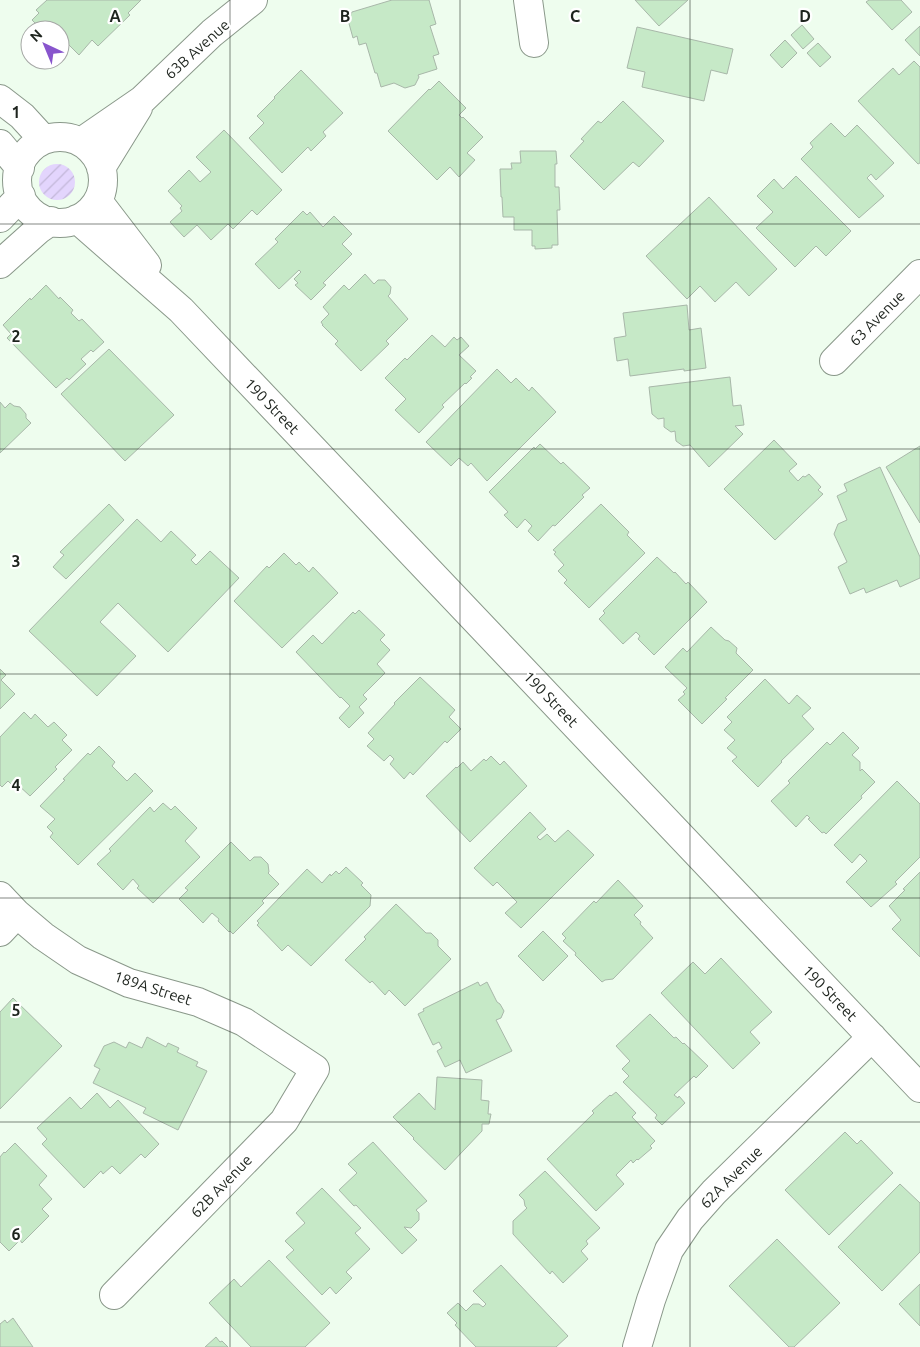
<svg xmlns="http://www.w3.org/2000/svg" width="920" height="1347" font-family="Ubuntu,sans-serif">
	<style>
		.garden { fill: url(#garden-furrows) }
		.building { fill: #c6e9c7; stroke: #a8b7a9 }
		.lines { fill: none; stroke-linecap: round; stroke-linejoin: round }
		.minor-casing { stroke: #8a988a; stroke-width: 30 }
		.minor { stroke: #fff; stroke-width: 28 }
		.grid { fill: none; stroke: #1e241e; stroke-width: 1; stroke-opacity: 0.55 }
		.labels { text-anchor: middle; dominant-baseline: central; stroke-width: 4.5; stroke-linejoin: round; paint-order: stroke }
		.street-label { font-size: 15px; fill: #1e241e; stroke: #fff }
		.grid-label { font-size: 16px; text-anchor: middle; font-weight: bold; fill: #1e241e; stroke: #fff; stroke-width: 4.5; stroke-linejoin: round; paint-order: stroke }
	</style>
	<defs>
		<pattern id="garden-furrows" width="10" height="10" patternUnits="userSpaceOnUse" patternTransform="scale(1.25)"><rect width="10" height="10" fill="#e3d5fd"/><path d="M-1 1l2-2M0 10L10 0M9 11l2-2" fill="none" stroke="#c2b7d8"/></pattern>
	</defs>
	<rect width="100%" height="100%" fill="#eefdee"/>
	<path class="garden" d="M39 182a18 18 0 1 1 36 0a18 18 0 1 1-36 0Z"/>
	<path class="building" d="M47,0H141L128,13L130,15L98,46L92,40L79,55L64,40L60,44V30H42L32,20L39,13L36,10Z
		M392,0H429L436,24L430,26L439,54L433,56L437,69L418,75L419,77L415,85L405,88L394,83L381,87L377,73H375L366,43L359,45L357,36L353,38L348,20L352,12Z
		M635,0H688L659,26Z
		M869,0H901L912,12L892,30L866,2Z
		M802,25L814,39L803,49L791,35Z
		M920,26V56L905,40Z
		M637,27L733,49L727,74L711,70L704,101L642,87L645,72L627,68Z
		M785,40L797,53L782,68L770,55Z
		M818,43L831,57L820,67L807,53Z
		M914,61L920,67V163L918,164L858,101L893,68L899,75Z
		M301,70L343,113L323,132L326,136L311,151L308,147L282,173L249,138L264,123L257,116L275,98L274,97Z
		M439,81L466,108L459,115L462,118L463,117L483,137L467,153L475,160L459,177L450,167L437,180L388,131L429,89L430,90Z
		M623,101L664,141L639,167L633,162L604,190L570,156L584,141L581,139L598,121L601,123Z
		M831,123L845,137L857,125L894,163L876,180L871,174L867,178L884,196L859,218L801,159L813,147L810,143Z
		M224,130L282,190L257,215L252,210L233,229L228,224L211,240L197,225L184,237L170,222L182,211L180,208L182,206L168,191L189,170L200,182L211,172L196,157Z
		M520,151H556L557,164H555V187H559L560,210H557L558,245H552V248L535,249V246H532V230H514V217H503L502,197H501L500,169H512L511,163H521Z
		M796,176L851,231L826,256L816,246L795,267L756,228L773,212L757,196L774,179L783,189Z
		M709,197L777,269L749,296L736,282L715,302L700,286L687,299L646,256Z
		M303,211L307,215L310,212L323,227L334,216L352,234L342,244L352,254L323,283L326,285L311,300L295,285L298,283L294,279L301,272L299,270L279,289L255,264L278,242L275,239Z
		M365,274L374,284L378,280H385L391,287L390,294L388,296L408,319L386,341L389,344L361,371L335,344L338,341L322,325H323L321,322L329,314L323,307L344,285L349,290Z
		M46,285L59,299L60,297L73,310L71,313L79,321L82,319L104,342L93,352L91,350L81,359L86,364L69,380L67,378L56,388L7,338L11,334L3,325L30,298L31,300Z
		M687,305L689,330L701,328L706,368L684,371V369L630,376L628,359L617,361L614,338L626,336L623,313Z
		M432,335L445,347L454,337L457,340L461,337L469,346L459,355L476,371L470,377L472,378L466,384L465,383L442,405L444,407L419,433L395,410L406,399L385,378L405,358L407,360Z
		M109,349L174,415L125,461L61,394Z
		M497,369L511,383L516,378L529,391L532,387L556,412L487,481L471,463L468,466L459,458L451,466L426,442Z
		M730,377L733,406L741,405L744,425L735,426L743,434L709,467L690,445L683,446L676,441L675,431L671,432L664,427V418L658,419L652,414L649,387Z
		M0,402L5,408L10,403L14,406L20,407L26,414V418L31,423L0,453Z
		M774,440L797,464L789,471L798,481L803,476L805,477L809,474L821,487L818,490L823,494L775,540L724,489Z
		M540,444L561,464L563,462L590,488L582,495L584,497L555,526L553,525L538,541L528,531L532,526L525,519L517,528L504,515L508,512L489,492L534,447L535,449Z
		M920,446V523L886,467Z
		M880,467L920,557V578L900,587L897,580L866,593L864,588L850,594L838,567L847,562L834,534L838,524L847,520L837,496L847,491L844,484Z
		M109,504L124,520L66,579L53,567L64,555L60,552Z
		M601,504L629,532L627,535L645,553L589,608L564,583L567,580L558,571L564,565L554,554L556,552L553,550Z
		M137,519L161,542L171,531L196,555L191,560L196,565L210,551L239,578L168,652L118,603L100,622L136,656L97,696L29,631Z
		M284,553L296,565L299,562L309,572L313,567L338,593L282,648L234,601L267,566L269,568Z
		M657,557L674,573L675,572L686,584L688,582L707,602L654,655L638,639L640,636L636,632L623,644L599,619L605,613L603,611Z
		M359,610L385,635L380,640L390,650L377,664L385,673L363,695L367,699L359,707L364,713L349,728L339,718L350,706L341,697L340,698L296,652L313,635L322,644L353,612L355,614Z
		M711,627L725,640L729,641L737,648L736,653L753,670L725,698L727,699L702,724L678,700L685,694L683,692L687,688L665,667L683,648L687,652Z
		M0,669L6,675L1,680L15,694L0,709Z
		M420,677L455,710L449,717L461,729L447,743L445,741L413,775L410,772L404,779L390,764L394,759L390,755L384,761L367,746L374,739L368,733L395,704L394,703Z
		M765,679L789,704L797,695L811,708L802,716L814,729L781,761L782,762L758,787L732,761L737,757L727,748L735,740L724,730L732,722L727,717Z
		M24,712L31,719L35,714L48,727L54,722L67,735L62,740L72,750L55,767L57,769L30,796L17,784L14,787L8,781L2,787L0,785V737Z
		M843,732L859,748L852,755L860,762V771L862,769L875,782L861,796L862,798L826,834L824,832L822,833L808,819L810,818L807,815L796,827L771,801L790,783L788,781L827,742L830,745Z
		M99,746L115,762L112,766L127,781L135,773L153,791L78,865L50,837L53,833L47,827L55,819L40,806L65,780L63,779L88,753L90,755Z
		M491,756L500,765L504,761L527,786L470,842L426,796L456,767L457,768L463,762L471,771L484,759L486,761Z
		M897,781L920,804V857L895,882L897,884L871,907L846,882L867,861L860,854L852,863L834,845Z
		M163,803L171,810L175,806L197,828L185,841L200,857L153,903L137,888L139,886L133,879L123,890L97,864L111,851L109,849L150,807L154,812Z
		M530,812L546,829L537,837L540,840L547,834L555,842L568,830L594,855L521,928L505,913L517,902L497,882L493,886L474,868Z
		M231,842L250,861L254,857H261L268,864L269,872L268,873L279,884L262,901L264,903L233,934L230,931L229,932L218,921L219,919L212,913L203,923L179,899L188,890L185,888Z
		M346,867L363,883L361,885L371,895L370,906L311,966L288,945L282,951L257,925L259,923L257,921L307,869L322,883L330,874L331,876L336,871L339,874Z
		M920,872V957L892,929L901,920L889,906L905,890L903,889Z
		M618,880L643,906L634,915L641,922L640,924L653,938L613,979L605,980L602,982L575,955L576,953L563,941L566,938L562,934L594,901L596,903Z
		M396,904L426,933H431L438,940V946L451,959L405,1006L389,990L385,995L372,981L370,983L345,960L366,939L364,937Z
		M543,931L568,956L543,981L518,956Z
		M721,958L772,1012L750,1032L760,1043L733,1069L661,993L693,962L705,974Z
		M478,982L480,986L487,982L497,1002L500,1004L504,1011L501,1018L496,1020L512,1051L466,1073L460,1060L445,1067L437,1051L442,1048L439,1042L433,1045L418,1014L424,1011L423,1009Z
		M13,998L62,1046L0,1109V1012Z
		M650,1014L674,1038L676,1037L683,1044L684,1043L708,1066L696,1078L694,1076L674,1095L678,1098L679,1096L685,1103L662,1125L655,1118L657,1115L623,1082L629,1076L622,1069L630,1061L616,1046Z
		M147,1037L166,1047L168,1043L179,1048L177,1052L198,1062L196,1066L207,1071L178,1130L143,1113L146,1108L93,1083L100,1069L94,1066L104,1046L114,1042L126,1048L129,1042L142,1048Z
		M437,1077L482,1080L481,1100L489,1101L488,1114H491L489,1124H482V1131L445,1170L413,1139L414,1138L393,1117L419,1093L435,1110Z
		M616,1092L636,1113L632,1117L655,1141L650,1146L652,1148L638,1160L637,1159L633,1163L631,1160L616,1175L624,1184L596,1211L547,1159L594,1113L592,1111L610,1095L611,1096Z
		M97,1093L110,1108L118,1100L159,1144L145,1158L141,1154L120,1174L112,1166L103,1174L101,1171L84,1188L42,1144L47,1139L37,1128L70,1097L81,1109Z
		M845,1132L857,1144L861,1140L893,1173L829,1235L785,1190Z
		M373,1142L427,1201L416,1210L419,1213V1220L411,1228L404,1227L417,1240L402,1254L356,1205L354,1206L339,1190L357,1173L348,1164Z
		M15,1143L47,1176L39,1185L52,1199L42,1209L49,1216L22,1243L20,1240L9,1251L0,1242V1157L4,1152L5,1153Z
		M545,1171L600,1228L586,1241L588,1244L581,1251L588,1259L563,1283L552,1271L550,1274L513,1234V1221L527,1208L525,1206L524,1200L519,1195Z
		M900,1184L920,1203V1252L882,1291L838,1247Z
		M322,1188L361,1228L355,1233L370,1249L346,1272L352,1278L336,1294L330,1287L322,1295L286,1257L294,1250L285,1241L305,1223L296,1213Z
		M777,1239L840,1303L794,1347H789L729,1286Z
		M269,1260L330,1323L305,1347H251L209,1303L234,1279L241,1287Z
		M501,1265L568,1336L556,1347H476L455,1325L457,1323L447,1313L458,1303L466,1311L473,1304H479L483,1307L486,1304L473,1291Z
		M920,1284V1326L899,1304Z
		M13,1318L33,1347H0V1324L5,1320L7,1323Z
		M216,1337L220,1342L222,1341L228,1347H205Z"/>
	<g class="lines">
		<g class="minor-casing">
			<path id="minor" d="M528,0L534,43
				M0,99L22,116L44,140
				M17 180a43 43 0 1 1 86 0a43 43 0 1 1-86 0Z
				M81,142L142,100L212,33L253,0
				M0,144L20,168
				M101,168L138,108
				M98,201L147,265
				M0,218L21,196
				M77,219L181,310L920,1088
				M0,264L38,230L51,221
				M834,361L920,274
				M0,896L17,914L43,936L78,960L129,983L198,1002L244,1022L315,1069L284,1121L114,1295
				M0,932L17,914
				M637,1347L651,1300L669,1250L690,1219L714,1192L872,1037"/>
		</g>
		<use href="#minor" class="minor"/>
	</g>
	<path class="grid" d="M230,0V1347M460,0V1347M690,0V1347M0,224H920M0,449H920M0,674H920M0,898H920M0,1122H920"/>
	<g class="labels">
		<g class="street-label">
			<text transform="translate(197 49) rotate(-42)">63B Avenue</text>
			<text transform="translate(877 318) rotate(-45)">63 Avenue</text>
			<text transform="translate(272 406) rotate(46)">190 Street</text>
			<text transform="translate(551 699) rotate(46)">190 Street</text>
			<text transform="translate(153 988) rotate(18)">189A Street</text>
			<text transform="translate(830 993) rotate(46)">190 Street</text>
			<text transform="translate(731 1177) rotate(-45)">62A Avenue</text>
			<text transform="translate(221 1186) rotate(-46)">62B Avenue</text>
		</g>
	</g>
	<g class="grid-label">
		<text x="115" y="22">A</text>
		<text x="345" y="22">B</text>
		<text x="575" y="22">C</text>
		<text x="805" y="22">D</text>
		<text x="16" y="118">1</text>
		<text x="16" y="342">2</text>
		<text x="16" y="567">3</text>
		<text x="16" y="791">4</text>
		<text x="16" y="1016">5</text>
		<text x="16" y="1240">6</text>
	</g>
	<g transform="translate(45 45) rotate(316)"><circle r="24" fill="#ffffff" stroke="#a5a7a5"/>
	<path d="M0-4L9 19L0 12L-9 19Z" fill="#8855cd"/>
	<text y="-8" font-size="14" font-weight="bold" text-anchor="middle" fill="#1e241e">N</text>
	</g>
</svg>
